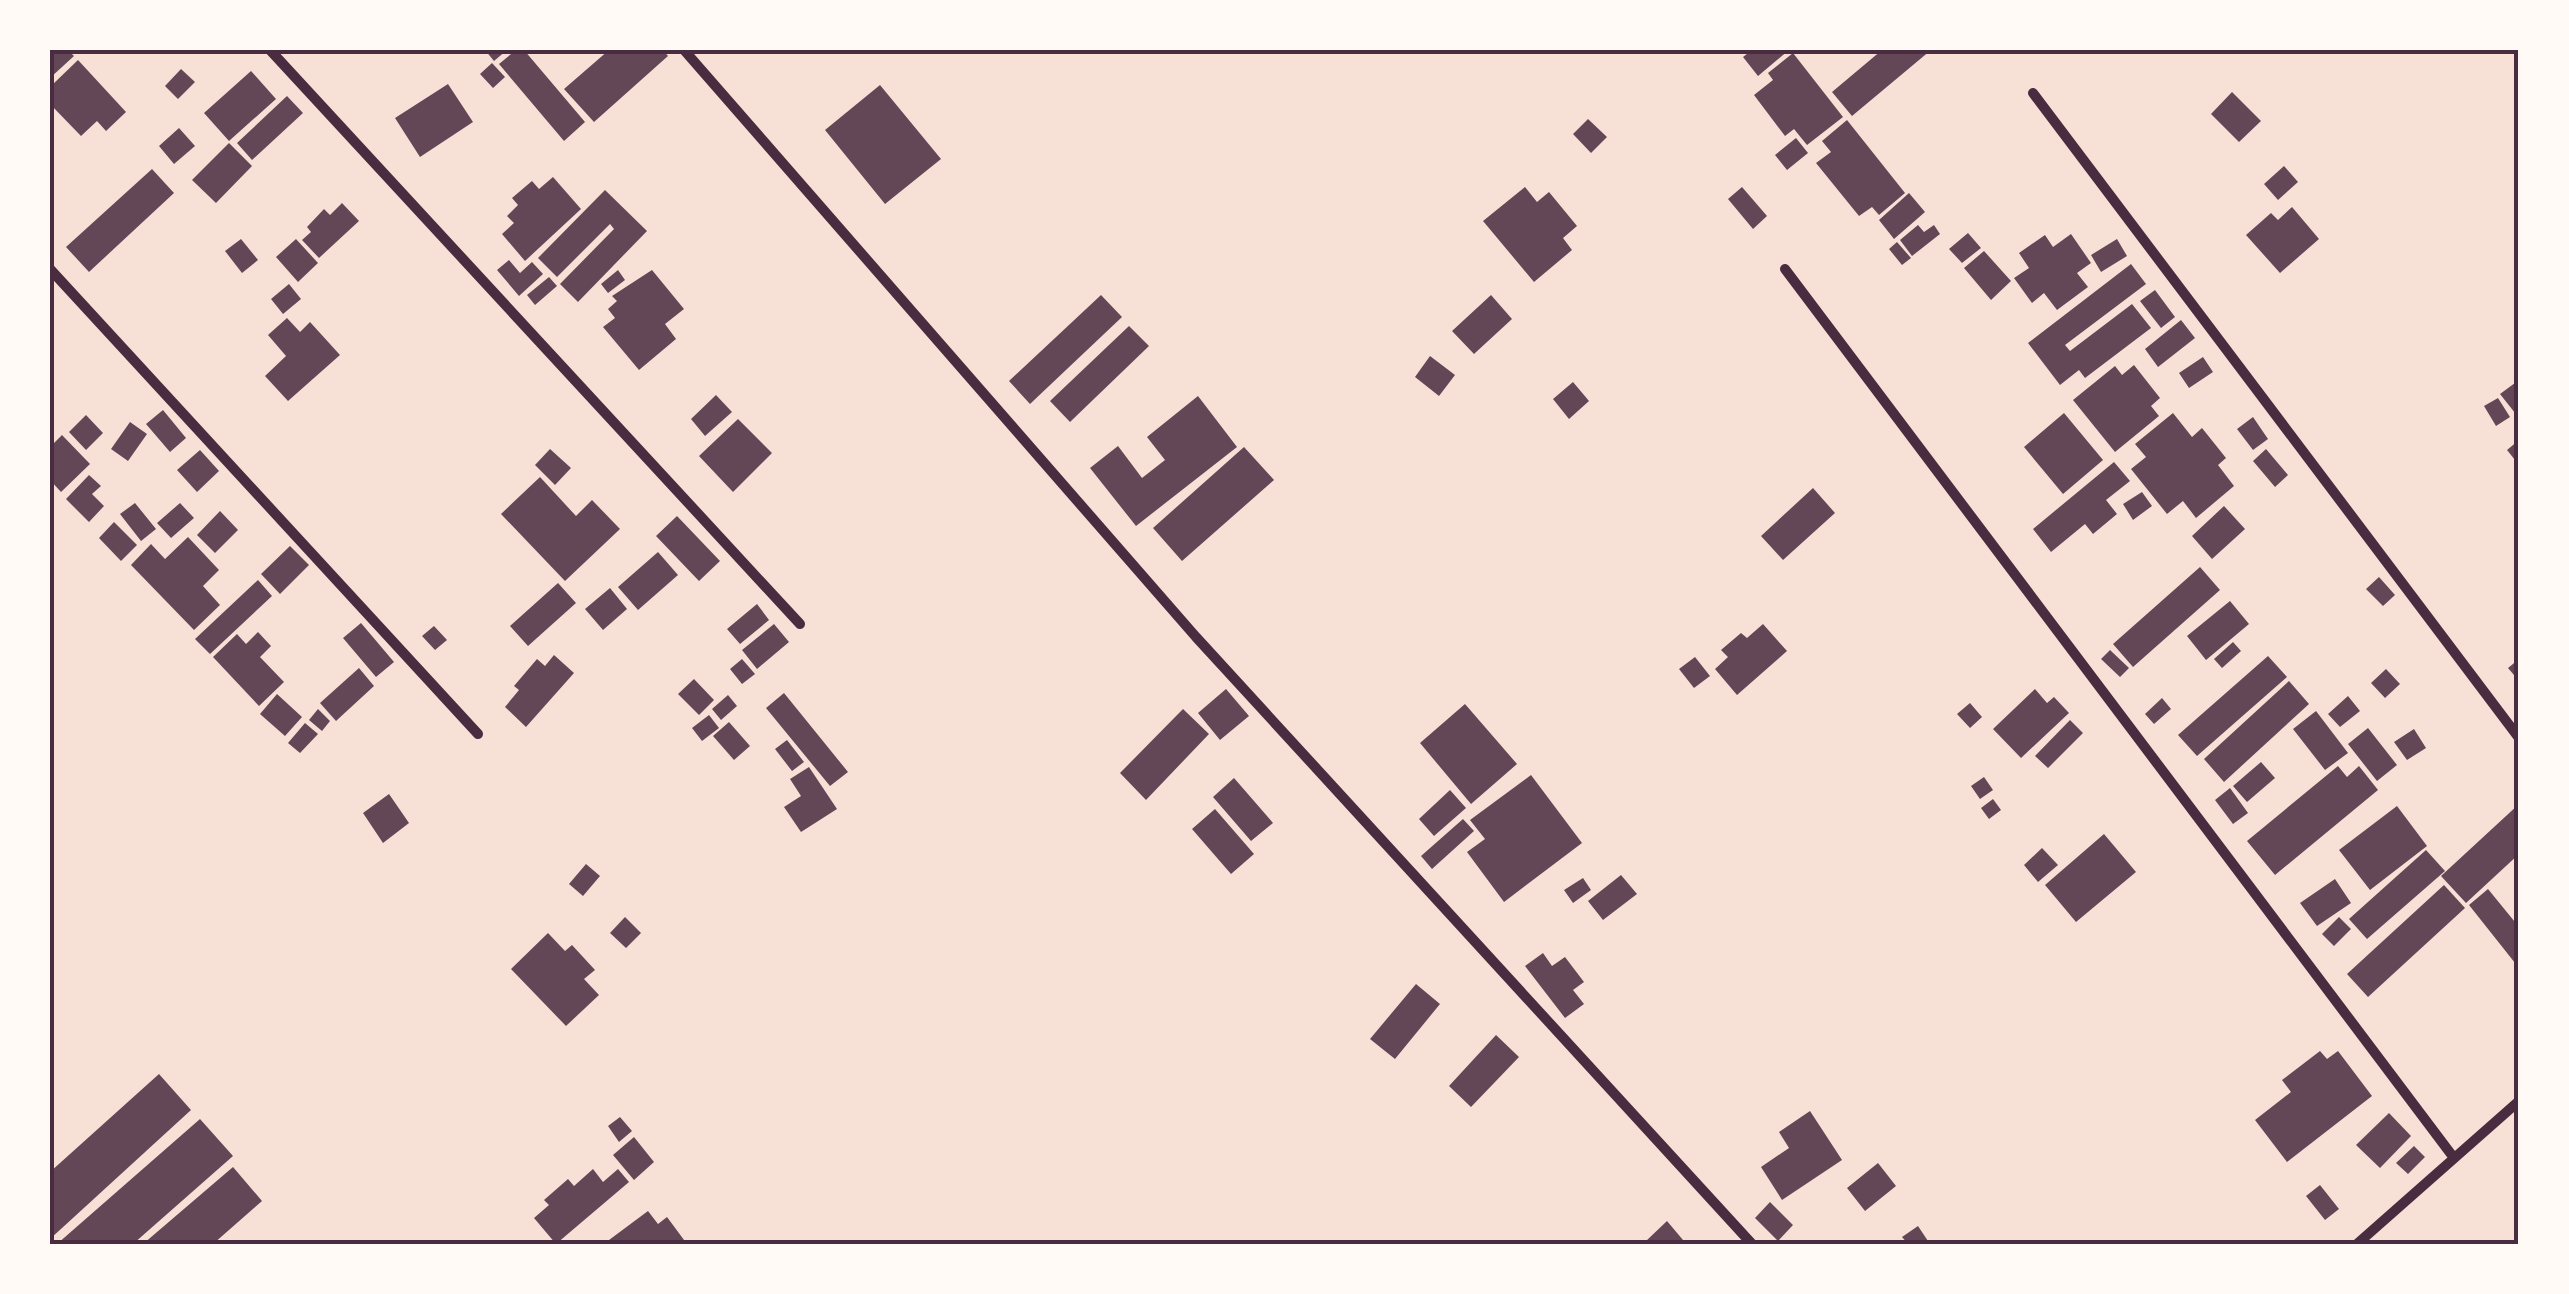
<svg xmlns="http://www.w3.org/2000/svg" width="2569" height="1294" font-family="Barlow,sans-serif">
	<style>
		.building { fill: #644757 }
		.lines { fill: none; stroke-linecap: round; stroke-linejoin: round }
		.minor { stroke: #4a2c40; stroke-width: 10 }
		.neatline { fill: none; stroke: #4a2c40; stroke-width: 4 }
	</style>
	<rect width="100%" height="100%" fill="#f7e1d7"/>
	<path class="building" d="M50,50H68L74,56L50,78Z
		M485,50H507L494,61Z
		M516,50H524L585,122L564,141L499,64Z
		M609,50H663L668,56L594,122L564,89Z
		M1752,50H1789L1758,76L1743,57Z
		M1882,50H1931L1852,116L1832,92Z
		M1793,53L1843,117L1807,145L1794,129L1785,136L1754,95L1773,80L1768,73Z
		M78,60L126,112L106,131L97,121L81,136L50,104V87Z
		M492,63L505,77L493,88L480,74Z
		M181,69L195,82L178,99L165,86Z
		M251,71L276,99L229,141L204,113Z
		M448,84L473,122L420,157L395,118Z
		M880,85L941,159L885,204L825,130Z
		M2232,92L2261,121L2239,142L2211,114Z
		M287,96L303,113L252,160L237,143Z
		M1588,119L1607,137L1591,153L1573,134Z
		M1847,120L1905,193L1879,215L1872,207L1859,216L1816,163L1831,152L1822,141Z
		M179,128L195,146L174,164L159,146Z
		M1796,138L1808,153L1787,170L1775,155Z
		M229,143L252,166L216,203L192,180Z
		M2284,166L2298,182L2278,200L2264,184Z
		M152,169L174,193L89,272L66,247Z
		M553,177L581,209L525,261L502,234L514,223L507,216L518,205L512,198L532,181L539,189Z
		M1525,187L1537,202L1549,192L1577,226L1563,238L1572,250L1534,282L1483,221Z
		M1742,187L1767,216L1753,229L1728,199Z
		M605,190L647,231L578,302L560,284L614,229L610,224L557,277L538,258Z
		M1909,193L1925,212L1894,239L1879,220Z
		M342,203L359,221L319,258L302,240L311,232L307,227L324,209L330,215Z
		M2292,207L2319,239L2280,273L2246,235L2271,213L2278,220Z
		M1918,225L1924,232L1934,225L1940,234L1912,256L1900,240Z
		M1968,233L1981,248L1962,263L1949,249Z
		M2071,234L2091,263L2077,273L2088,287L2057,310L2044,293L2032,303L2014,278L2029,268L2019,253L2045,235L2053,247Z
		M241,239L258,260L242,273L225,251Z
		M296,239L318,263L298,282L276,257Z
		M2117,239L2127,256L2101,272L2091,255Z
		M1897,242L1911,258L1902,265L1889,249Z
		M1984,251L2011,281L1991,300L1964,268Z
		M509,260L520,273L532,262L543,274L519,296L497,270Z
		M2131,264L2146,284L2065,345L2070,351L2132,304L2151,328L2085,378L2079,370L2060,385L2028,343Z
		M618,270L625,280L608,293L601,284Z
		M652,270L684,309L665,324L676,339L639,370L603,327L615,318L608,309L617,301L612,296Z
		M549,277L557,286L535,305L527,295Z
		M289,284L301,299L283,314L271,299Z
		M2155,290L2175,317L2161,328L2140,301Z
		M1101,295L1122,317L1030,404L1009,381Z
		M1491,295L1512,319L1474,354L1452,331Z
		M287,318L300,332L310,322L340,355L288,401L265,376L286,356L268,335Z
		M2181,320L2195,338L2158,367L2145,349Z
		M1129,326L1149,346L1070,422L1050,401Z
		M1430,356L1455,375L1439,396L1415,377Z
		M2203,357L2213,372L2189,388L2179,373Z
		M2134,365L2160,398L2151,406L2159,416L2115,452L2073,400L2115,366L2122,375Z
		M2519,380V418L2500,394Z
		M1573,382L1589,401L1569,419L1553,399Z
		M716,395L732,412L705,436L691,419Z
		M1198,396L1237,447L1136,526L1090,468L1118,446L1142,478L1165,460L1147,437Z
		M2498,398L2510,417L2496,426L2484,406Z
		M163,410L186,438L170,452L146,424Z
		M2064,413L2103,460L2063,494L2024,447Z
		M2173,413L2192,437L2202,428L2226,458L2218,465L2234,486L2196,518L2183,501L2167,514L2131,469L2146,457L2135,444Z
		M86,415L103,433L86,450L69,432Z
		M2253,417L2268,439L2253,450L2237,429Z
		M738,419L772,453L733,492L699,456Z
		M130,422L147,434L128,461L111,449Z
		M62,435L90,464L61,492L50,480V447Z
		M2519,440V465L2507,450Z
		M1244,447L1274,480L1182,561L1153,528Z
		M550,449L571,468L555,485L535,465Z
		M2266,449L2288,475L2275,487L2253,461Z
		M200,450L219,471L197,492L177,470Z
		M2114,462L2130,481L2106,500L2117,514L2093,534L2085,524L2051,552L2033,529Z
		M89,475L101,486L92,494L104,506L89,522L66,499Z
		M540,477L576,516L592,500L620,529L565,581L501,514Z
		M1813,488L1835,513L1783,560L1761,536Z
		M2142,492L2152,506L2133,520L2123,504Z
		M135,503L156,529L141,541L120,514Z
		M180,503L194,518L171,538L157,523Z
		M2224,506L2245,529L2212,559L2192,536Z
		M220,511L238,530L215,553L197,535Z
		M677,516L720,561L699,581L656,536Z
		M114,522L137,545L121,561L99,538Z
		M188,537L219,570L203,586L220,605L194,630L131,565L151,544L165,559Z
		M290,546L309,565L280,594L261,574Z
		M658,552L678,575L638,610L618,587Z
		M2200,567L2220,590L2133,667L2113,644Z
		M2379,577L2395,595L2383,606L2366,589Z
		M258,580L272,596L210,654L195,639Z
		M558,583L576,603L528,646L510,626Z
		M610,588L627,609L603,630L585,609Z
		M2230,601L2249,624L2206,660L2187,636Z
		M757,604L769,620L740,644L727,629Z
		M361,623L394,662L376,677L343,638Z
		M774,624L789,642L757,669L742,650Z
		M1763,624L1787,651L1737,695L1715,669L1728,657L1721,650L1741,633L1747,638Z
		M434,626L447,640L435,650L422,636Z
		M258,632L271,646L260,657L284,682L259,706L213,657L237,634L246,644Z
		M2233,642L2241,651L2222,668L2214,659Z
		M2110,650L2129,668L2120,677L2101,659Z
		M554,655L574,673L526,727L505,707L519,690L514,686L537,659L545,666Z
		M2268,656L2287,677L2197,756L2178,735Z
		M1695,657L1710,676L1694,688L1679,669Z
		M742,659L755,674L742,684L730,669Z
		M2519,659V681L2508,668Z
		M359,668L374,686L336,721L320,703Z
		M2386,669L2400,684L2385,698L2371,683Z
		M694,679L714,700L699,715L678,694Z
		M2289,681L2309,704L2224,782L2204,759Z
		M1226,689L1249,716L1220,740L1198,713Z
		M2035,689L2047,703L2054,697L2069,713L2021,758L1993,729Z
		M784,693L848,772L830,786L766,708Z
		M277,694L302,717L285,736L260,714Z
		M728,695L737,706L721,720L712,709Z
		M2348,696L2360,711L2340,727L2328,714Z
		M2162,698L2171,709L2154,724L2145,714Z
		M1970,703L1982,717L1970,728L1957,714Z
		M1465,704L1517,764L1471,804L1420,743Z
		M318,709L330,721L322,731L309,720Z
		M1183,709L1209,734L1146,800L1120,773Z
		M2316,711L2348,753L2325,770L2293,729Z
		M709,715L719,728L702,741L692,728Z
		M2070,720L2083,733L2048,768L2035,756Z
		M729,722L750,746L734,760L713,736Z
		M305,723L318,734L300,753L288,743Z
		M2368,728L2397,765L2377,781L2348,744Z
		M2414,729L2426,748L2407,760L2394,742Z
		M787,740L804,762L792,771L775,749Z
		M2261,762L2275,778L2247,802L2233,786Z
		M2338,766L2347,777L2359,766L2378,790L2275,875L2247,841Z
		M809,767L837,809L801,832L784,807L801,796L790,779Z
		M1531,775L1582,843L1504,902L1467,852L1485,839L1470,820Z
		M1984,777L1993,790L1980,799L1971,786Z
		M1234,778L1273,823L1251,841L1213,797Z
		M2230,788L2248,813L2233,824L2215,800Z
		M1450,790L1466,808L1434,836L1419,819Z
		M389,794L409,823L383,843L363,813Z
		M1993,799L2001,810L1989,819L1981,808Z
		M2519,804V854L2466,903L2441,876Z
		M2397,806L2427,846L2370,890L2339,850Z
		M1215,809L1254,854L1231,874L1192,829Z
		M1463,819L1474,831L1432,869L1421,856Z
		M2104,834L2136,872L2076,922L2045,885Z
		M2042,848L2058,865L2038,882L2024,865Z
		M2426,850L2445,871L2367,939L2349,919Z
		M586,864L600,876L583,896L569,884Z
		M1621,875L1637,894L1603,920L1588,901Z
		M1583,878L1591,890L1573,903L1564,890Z
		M2335,879L2351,903L2317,926L2300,903Z
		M2444,885L2465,908L2368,997L2347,974Z
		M2488,889L2519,927V968L2469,905Z
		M625,917L641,933L626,948L610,933Z
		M2339,917L2351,929L2334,946L2322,934Z
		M548,933L565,951L572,945L595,970L584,979L599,995L566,1026L511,969Z
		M1543,953L1552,966L1565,957L1584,982L1573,990L1584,1004L1565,1018L1525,966Z
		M1416,984L1440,1004L1395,1059L1370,1039Z
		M1496,1035L1519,1057L1471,1107L1449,1086Z
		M2320,1051L2327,1059L2338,1051L2372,1096L2287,1162L2255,1120L2291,1092L2282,1080Z
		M159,1074L191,1110L50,1239V1172Z
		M1810,1111L1842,1160L1782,1200L1761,1167L1789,1148L1779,1132Z
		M2389,1113L2411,1136L2380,1168L2356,1145Z
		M620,1117L632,1131L619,1142L608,1126Z
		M200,1119L233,1156L133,1244H57Z
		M634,1137L654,1162L634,1180L613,1155Z
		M2414,1146L2425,1157L2408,1174L2396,1163Z
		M1878,1163L1896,1186L1865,1211L1847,1188Z
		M233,1167L262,1201L213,1244H143Z
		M593,1169L603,1182L618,1169L629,1182L556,1244L534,1218L549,1205L544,1200L568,1179L574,1186Z
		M2320,1185L2339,1209L2325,1220L2306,1196Z
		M1770,1202L1793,1225L1778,1241L1755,1218Z
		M648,1211L658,1224L667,1217L687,1244H611L609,1240Z
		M1667,1221L1683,1240L1678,1244H1649L1646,1241Z
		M1918,1226L1928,1241L1908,1244L1902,1237Z"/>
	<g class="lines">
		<path class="minor" d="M270,50L800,624
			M684,50L1196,637L1752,1244
			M2033,93L2519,738
			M50,269L478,734
			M1785,269L2454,1158
			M2357,1244L2519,1101"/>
	</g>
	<rect width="2569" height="1294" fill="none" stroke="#fffaf5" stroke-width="105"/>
	<rect x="52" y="52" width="2464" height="1190" class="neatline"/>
</svg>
